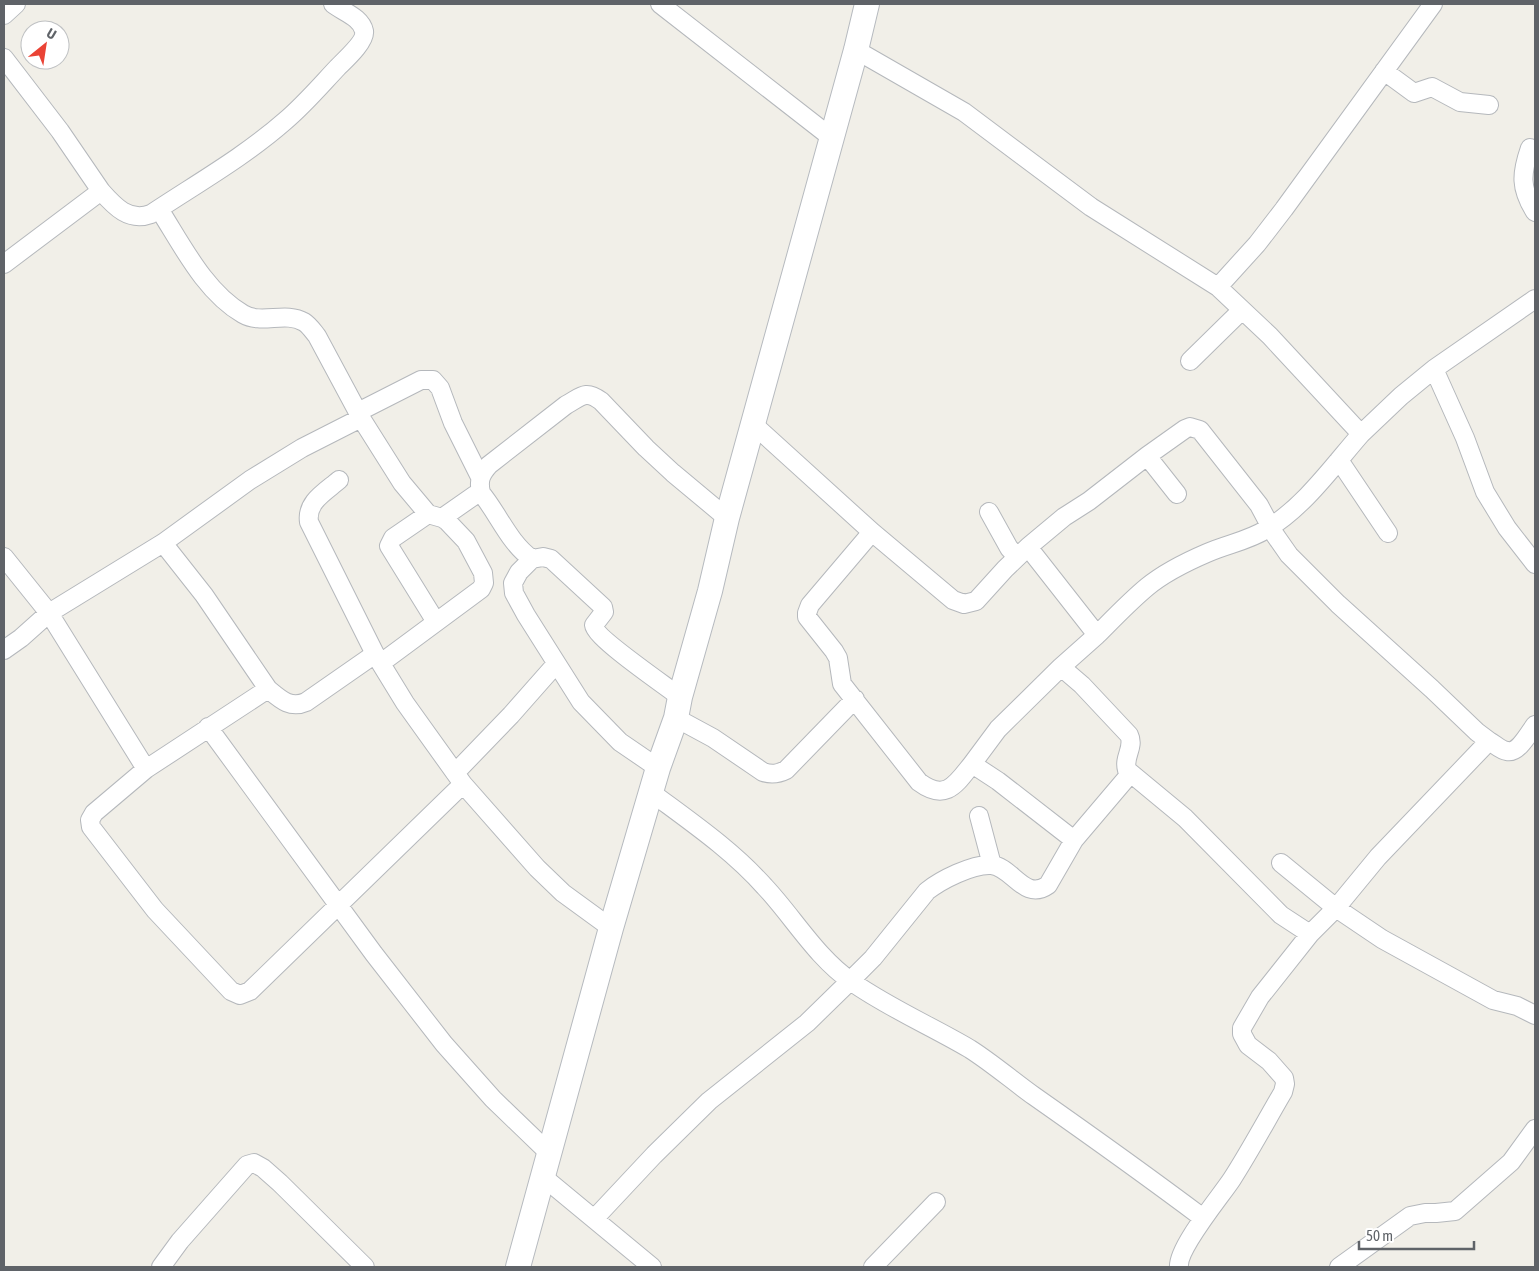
<svg xmlns="http://www.w3.org/2000/svg" width="1539" height="1271" font-family="'Asap Condensed',sans-serif">
	<style>
		.lines { fill: none; stroke-linecap: round; stroke-linejoin: round }
		.street-casing { stroke: #b5b8bc; stroke-width: 20 }
		.secondary-casing { stroke: #b6babf; stroke-width: 26 }
		.street { stroke: #fff; stroke-width: 18 }
		.secondary { stroke: #fff; stroke-width: 24 }
	</style>
	<rect width="100%" height="100%" fill="#f1efe8"/>
	<g class="lines">
		<g class="street-casing">
			<path id="street" d="M660,4L832,138
				M4,15L16,4
				M856,50L964,112L1091,207L1218,287L1270,336L1361,434L1401,396L1434,369L1465,438L1485,492L1507,528L1535,564
				M4,58L60,131L101,191
				M1384,71L1414,93L1432,87L1460,102L1489,105
				M1530,148C1521,174 1520,188 1535,212
				M159,209C182,245 205,292 243,314C262,325 285,311 304,322C309,325 313,331 317,336L361,418L402,483L428,514L442,518L447,521L466,541L483,573L484,583L481,589L381,663
				M4,264L101,191C115,207 129,222 151,214C196,184 244,157 285,121C304,105 321,85 338,67C345,60 366,41 364,31C361,17 343,12 333,4
				M1218,287L1257,244L1284,209L1433,4
				M1190,361L1242,310
				M1434,369L1535,299
				M358,412L421,380H433L440,388L453,423L480,477
				M754,425L872,532L953,600L964,604L976,601L1005,569L1028,547L1097,635L1061,667L1082,685L1129,735C1135,747 1123,757 1127,770L1185,818L1281,915L1310,934
				M1147,456L1185,429L1190,427L1200,430L1259,505L1275,535L1289,555L1338,604L1432,689L1477,732L1489,741
				M1339,460L1388,533
				M339,480C325,492 306,502 309,522L375,654L405,703L463,784L537,868L563,893L611,928
				M481,493C478,480 481,474 489,465L566,405C581,397 585,389 601,401L646,448L673,473L727,518
				M989,512L1009,548L1017,557
				M428,514L393,538L389,546L436,622
				M442,518L475,495L481,493C498,513 509,543 532,559L543,557L551,559L603,607L604,612L594,625C595,638 666,686 680,697
				M872,532L810,605L807,613V617L834,651L838,658L842,684L919,782C946,802 956,784 972,764L998,781L1074,840L1130,774
				M163,543L204,595L268,689
				M1028,547L1064,517L1089,501L1147,456L1177,494
				M4,557L49,613L146,769L268,689C280,699 290,709 306,702L375,654
				M532,559L519,572L513,583L514,593L526,615L581,702L620,742L658,768
				M1097,635C1113,619 1129,602 1147,587C1164,573 1186,562 1207,553C1227,544 1248,541 1267,529C1304,507 1333,466 1361,434
				M4,650L21,638L49,613L163,543L250,480L302,448L361,418
				M676,718L713,738L763,772C772,775 778,774 786,770L855,699
				M208,727L374,954L444,1044L493,1099L548,1152
				M972,764L998,729L1061,667
				M146,769L94,813L90,820L91,827L155,910L231,991L240,995L250,991L463,784
				M455,773L511,715L556,664
				M652,793C691,822 732,850 765,887C794,918 816,957 852,982C889,1008 931,1026 970,1049C992,1063 1013,1081 1034,1096C1091,1136 1147,1176 1203,1218
				M979,816L992,865
				M1281,863L1336,908L1382,939L1493,1000L1517,1006L1535,1015
				M542,1176L652,1267
				M594,1219L654,1155L709,1101L807,1023L850,981L873,958L927,891C941,880 972,864 991,865C1012,866 1024,902 1048,885L1074,840
				M161,1267L180,1241L247,1165L254,1163L263,1168L280,1183L365,1267
				M873,1267L936,1202
				M1179,1267C1177,1248 1221,1196 1232,1179C1250,1151 1266,1121 1283,1092L1285,1084L1284,1078L1269,1061L1248,1045L1242,1034V1028L1260,997L1310,934L1336,908L1378,857L1489,741C1495,744 1500,750 1507,751C1518,754 1529,733 1535,725
				M1339,1267L1410,1216L1425,1213H1436L1455,1211L1511,1162L1535,1129"/>
		</g>
		<g class="secondary-casing">
			<path id="secondary" d="M518,1267L611,928L658,768L676,718L680,697L710,591L727,518L856,50L867,4"/>
		</g>
		<use href="#street" class="street"/>
		<use href="#secondary" class="secondary"/>
	</g>
	<rect width="1539" height="1271" fill="none" stroke="#5f6368" stroke-width="10"/>
	<g transform="translate(45 45) rotate(30)"><circle r="24" fill="#ffffff" stroke="#bfc1c3"/>
	<path d="M0-4L9 19L0 12L-9 19Z" fill="#ea4335"/>
	<text y="-8" font-size="14" font-weight="bold" text-anchor="middle" fill="#5f6368">U</text>
	</g>
	<path d="M1359 1241v8h115v-8" fill="none" stroke="#5f6368" stroke-width="2.5"/>
	<text x="1366" y="1241" font-size="15" fill="#5f6368" stroke="#ffffff" stroke-width="4" paint-order="stroke">50 m</text>
</svg>
